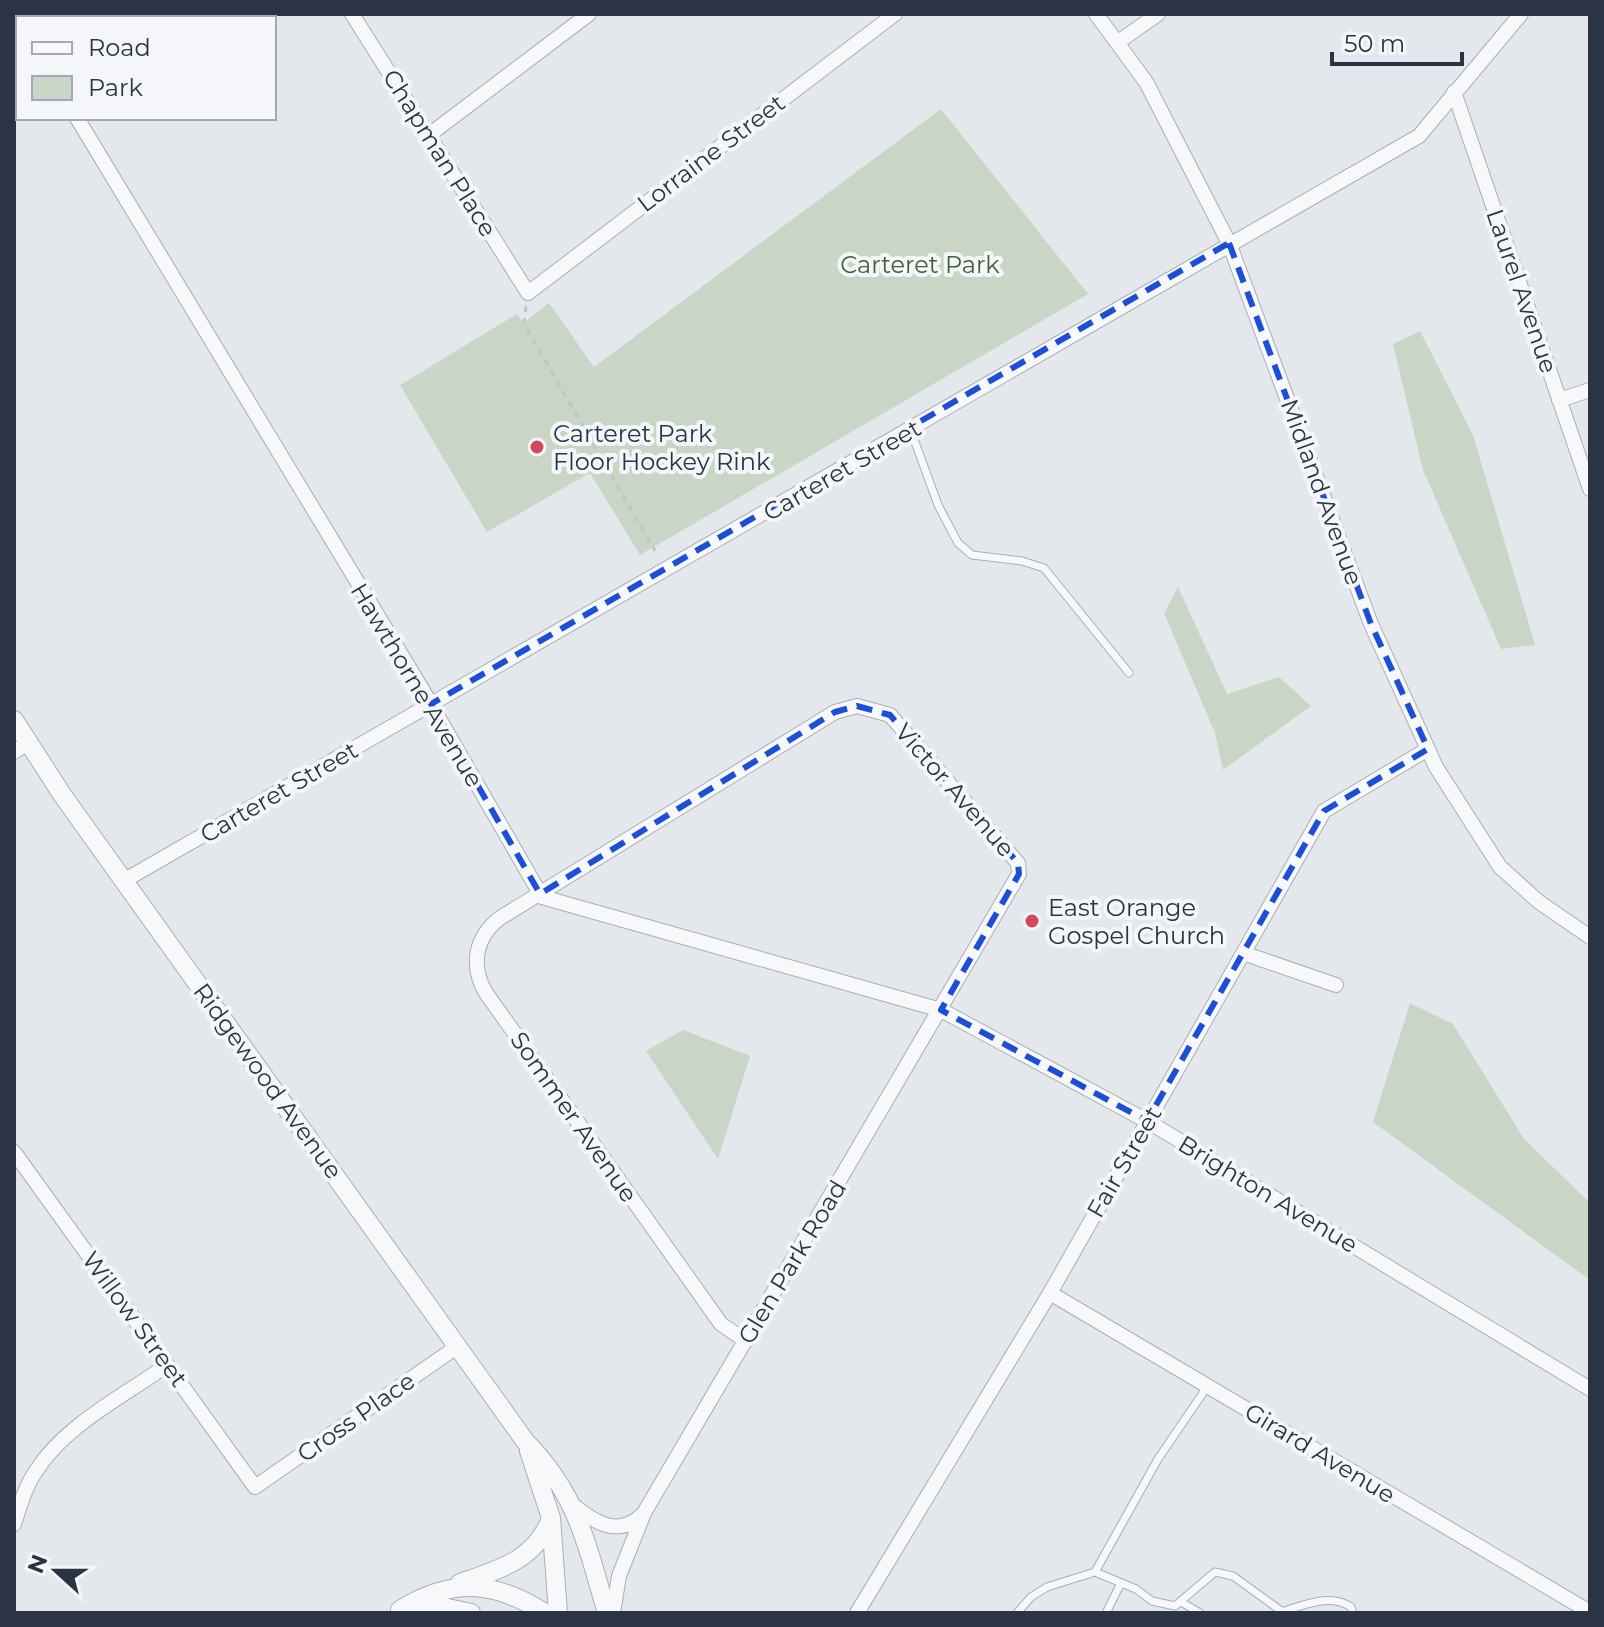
<svg xmlns="http://www.w3.org/2000/svg" width="1604" height="1627" font-family="Montserrat,sans-serif">
	<style>
		.green { fill: #c9d6c5 }
		.lines { fill: none; stroke-linecap: round; stroke-linejoin: round }
		.service-casing { stroke: #a9aeb7; stroke-width: 9 }
		.minor-casing { stroke: #a9aeb7; stroke-width: 16 }
		.tertiary-casing { stroke: #a9aeb7; stroke-width: 20 }
		.path { stroke: #c2c5cb; stroke-width: 3; stroke-dasharray: 6 6; stroke-linecap: butt }
		.service { stroke: #f7f8fa; stroke-width: 7 }
		.minor { stroke: #f7f8fa; stroke-width: 14 }
		.tertiary { stroke: #f7f8fa; stroke-width: 18 }
		.marked { fill: none; stroke: #1d4ed8; stroke-width: 6; stroke-dasharray: 16 10; stroke-linejoin: round }
		.poi-dot { fill: #d1495b; stroke: #f4f6f9; stroke-width: 3 }
		.labels { text-anchor: middle; dominant-baseline: central; stroke-width: 8; stroke-linejoin: round; paint-order: stroke }
		.street-label { font-size: 24px; fill: #2b3445; stroke: #f4f6f9 }
		.park-label { font-size: 24px; fill: #3f6138; stroke: #f4f6f9 }
		.poi-label { font-size: 24px; fill: #2b3445; stroke: #f4f6f9; text-anchor: start }
	</style>
	<rect width="100%" height="100%" fill="#e4e7ec"/>
	<path class="green" d="M941,109L1088,294L640,555L590,473L487,532L400,385L517,314L523,323L549,303L594,367Z
		M1420,331L1473,435L1535,645L1501,649L1423,470L1393,344Z
		M1178,587L1227,694L1279,677L1311,706L1223,770L1215,733L1164,613Z
		M1410,1003L1453,1024L1524,1139L1590,1203V1280L1373,1122Z
		M683,1030L750,1056L718,1159L646,1051Z"/>
	<g class="lines">
		<g class="service-casing">
			<path id="service" d="M911,431L938,505L958,543L972,555L1022,561L1044,568L1129,673
				M1095,1572L1158,1459L1207,1387
				M1181,1602L1200,1613
				M1284,1611C1305,1605 1330,1593 1351,1607L1353,1613
				M1017,1613L1031,1597L1047,1587L1095,1572L1136,1589L1152,1601L1175,1606L1215,1572L1233,1576L1284,1613
				M1106,1613L1121,1583"/>
		</g>
		<g class="minor-casing">
			<path id="minor" d="M352,14L528,293L895,14
				M1096,14L1146,82L1229,243L1371,624L1436,767L1500,867L1539,902L1590,937
				M14,17L18,23
				M236,18L243,14
				M1118,42L1158,14
				M1454,92L1590,489
				M77,118L422,689L542,897L941,1010L1147,1121L1590,1389
				M429,135L589,14
				M1559,400L1590,390
				M14,752L27,743
				M125,880L1419,136L1521,14
				M1243,953L1336,985
				M14,1152L255,1487L458,1346
				M1050,1293L1590,1612
				M573,1505C595,1523 619,1538 643,1514
				M14,1524C20,1506 25,1487 36,1471C65,1425 124,1396 167,1365
				M613,1613L619,1576L644,1513L1019,874L1018,863L1011,855L890,715L857,706L835,712L500,918C475,937 470,966 486,993L721,1324L746,1341
				M857,1613L1050,1293L1324,811L1428,749"/>
		</g>
		<g class="tertiary-casing">
			<path id="tertiary" d="M14,720L63,796L525,1441C578,1495 586,1543 607,1613
				M529,1451L551,1518L558,1613
				M460,1583C498,1570 536,1560 551,1518
				M407,1609L443,1607L471,1613
				M400,1610C452,1578 493,1580 545,1613"/>
		</g>
		<path class="path" d="M526,306L524,324L655,551"/>
		<use href="#service" class="service"/>
		<use href="#minor" class="minor"/>
		<use href="#tertiary" class="tertiary"/>
	</g>
	<path class="marked" d="M1229,243L1371,624L1428,749L1324,811L1147,1121L941,1010L1019,874L1018,863L890,715L857,706L835,712L540,894L431,704Z"/>
	<g class="poi-dot">
		<circle cx="537" cy="447" r="8"/>
		<circle cx="1032" cy="921" r="8"/>
	</g>
	<g class="labels">
		<g class="street-label">
			<text transform="translate(440 153) rotate(58)">Chapman Place</text>
			<text transform="translate(711 153) rotate(-37)">Lorraine Street</text>
			<text transform="translate(1522 291) rotate(71)">Laurel Avenue</text>
			<text transform="translate(842 470) rotate(-30)">Carteret Street</text>
			<text transform="translate(1322 492) rotate(70)">Midland Avenue</text>
			<text transform="translate(417 685) rotate(59)">Hawthorne Avenue</text>
			<text transform="translate(955 790) rotate(49)">Victor Avenue</text>
			<text transform="translate(279 792) rotate(-30)">Carteret Street</text>
			<text transform="translate(268 1081) rotate(54)">Ridgewood Avenue</text>
			<text transform="translate(574 1117) rotate(55)">Sommer Avenue</text>
			<text transform="translate(1124 1162) rotate(-60)">Fair Street</text>
			<text transform="translate(1268 1194) rotate(31)">Brighton Avenue</text>
			<text transform="translate(792 1262) rotate(-59)">Glen Park Road</text>
			<text transform="translate(135 1319) rotate(54)">Willow Street</text>
			<text transform="translate(356 1417) rotate(-35)">Cross Place</text>
			<text transform="translate(1320 1453) rotate(31)">Girard Avenue</text>
		</g>
		<g class="park-label">
			<text x="920" y="264">Carteret Park</text>
		</g>
		<g class="poi-label">
			<text x="553" y="433">Carteret Park<tspan x="553" dy="28">Floor Hockey Rink</tspan></text>
			<text x="1048" y="907">East Orange<tspan x="1048" dy="28">Gospel Church</tspan></text>
		</g>
	</g>
	<rect width="1604" height="1627" fill="none" stroke="#2b3445" stroke-width="32"/>
	<rect x="16" y="16" width="260" height="104" fill="#f4f6f9" stroke="#a4a8b1" stroke-width="2"/>
	<rect x="32" y="42" width="40" height="12" fill="#f7f8fa" stroke="#a4a8b1" stroke-width="2"/>
	<text x="88" y="56" font-size="24" fill="#2b3445">Road</text>
	<rect x="32" y="76" width="40" height="24" fill="#c9d6c5" stroke="#a4a8b1" stroke-width="2"/>
	<text x="88" y="96" font-size="24" fill="#2b3445">Park</text>
	<g transform="translate(56 1571) rotate(291)" stroke="#f4f6f9" stroke-width="6" paint-order="stroke">
	<path d="M0-6L14 30L0 20L-14 30Z" fill="#2b3445"/>
	<text y="-12" font-size="22" font-weight="bold" text-anchor="middle" fill="#2b3445">N</text>
	</g>
	<path d="M1332 52v12h130v-12" fill="none" stroke="#2b3445" stroke-width="4"/>
	<text x="1344" y="52" font-size="24" fill="#2b3445" stroke="#f4f6f9" stroke-width="6" paint-order="stroke">50 m</text>
</svg>
